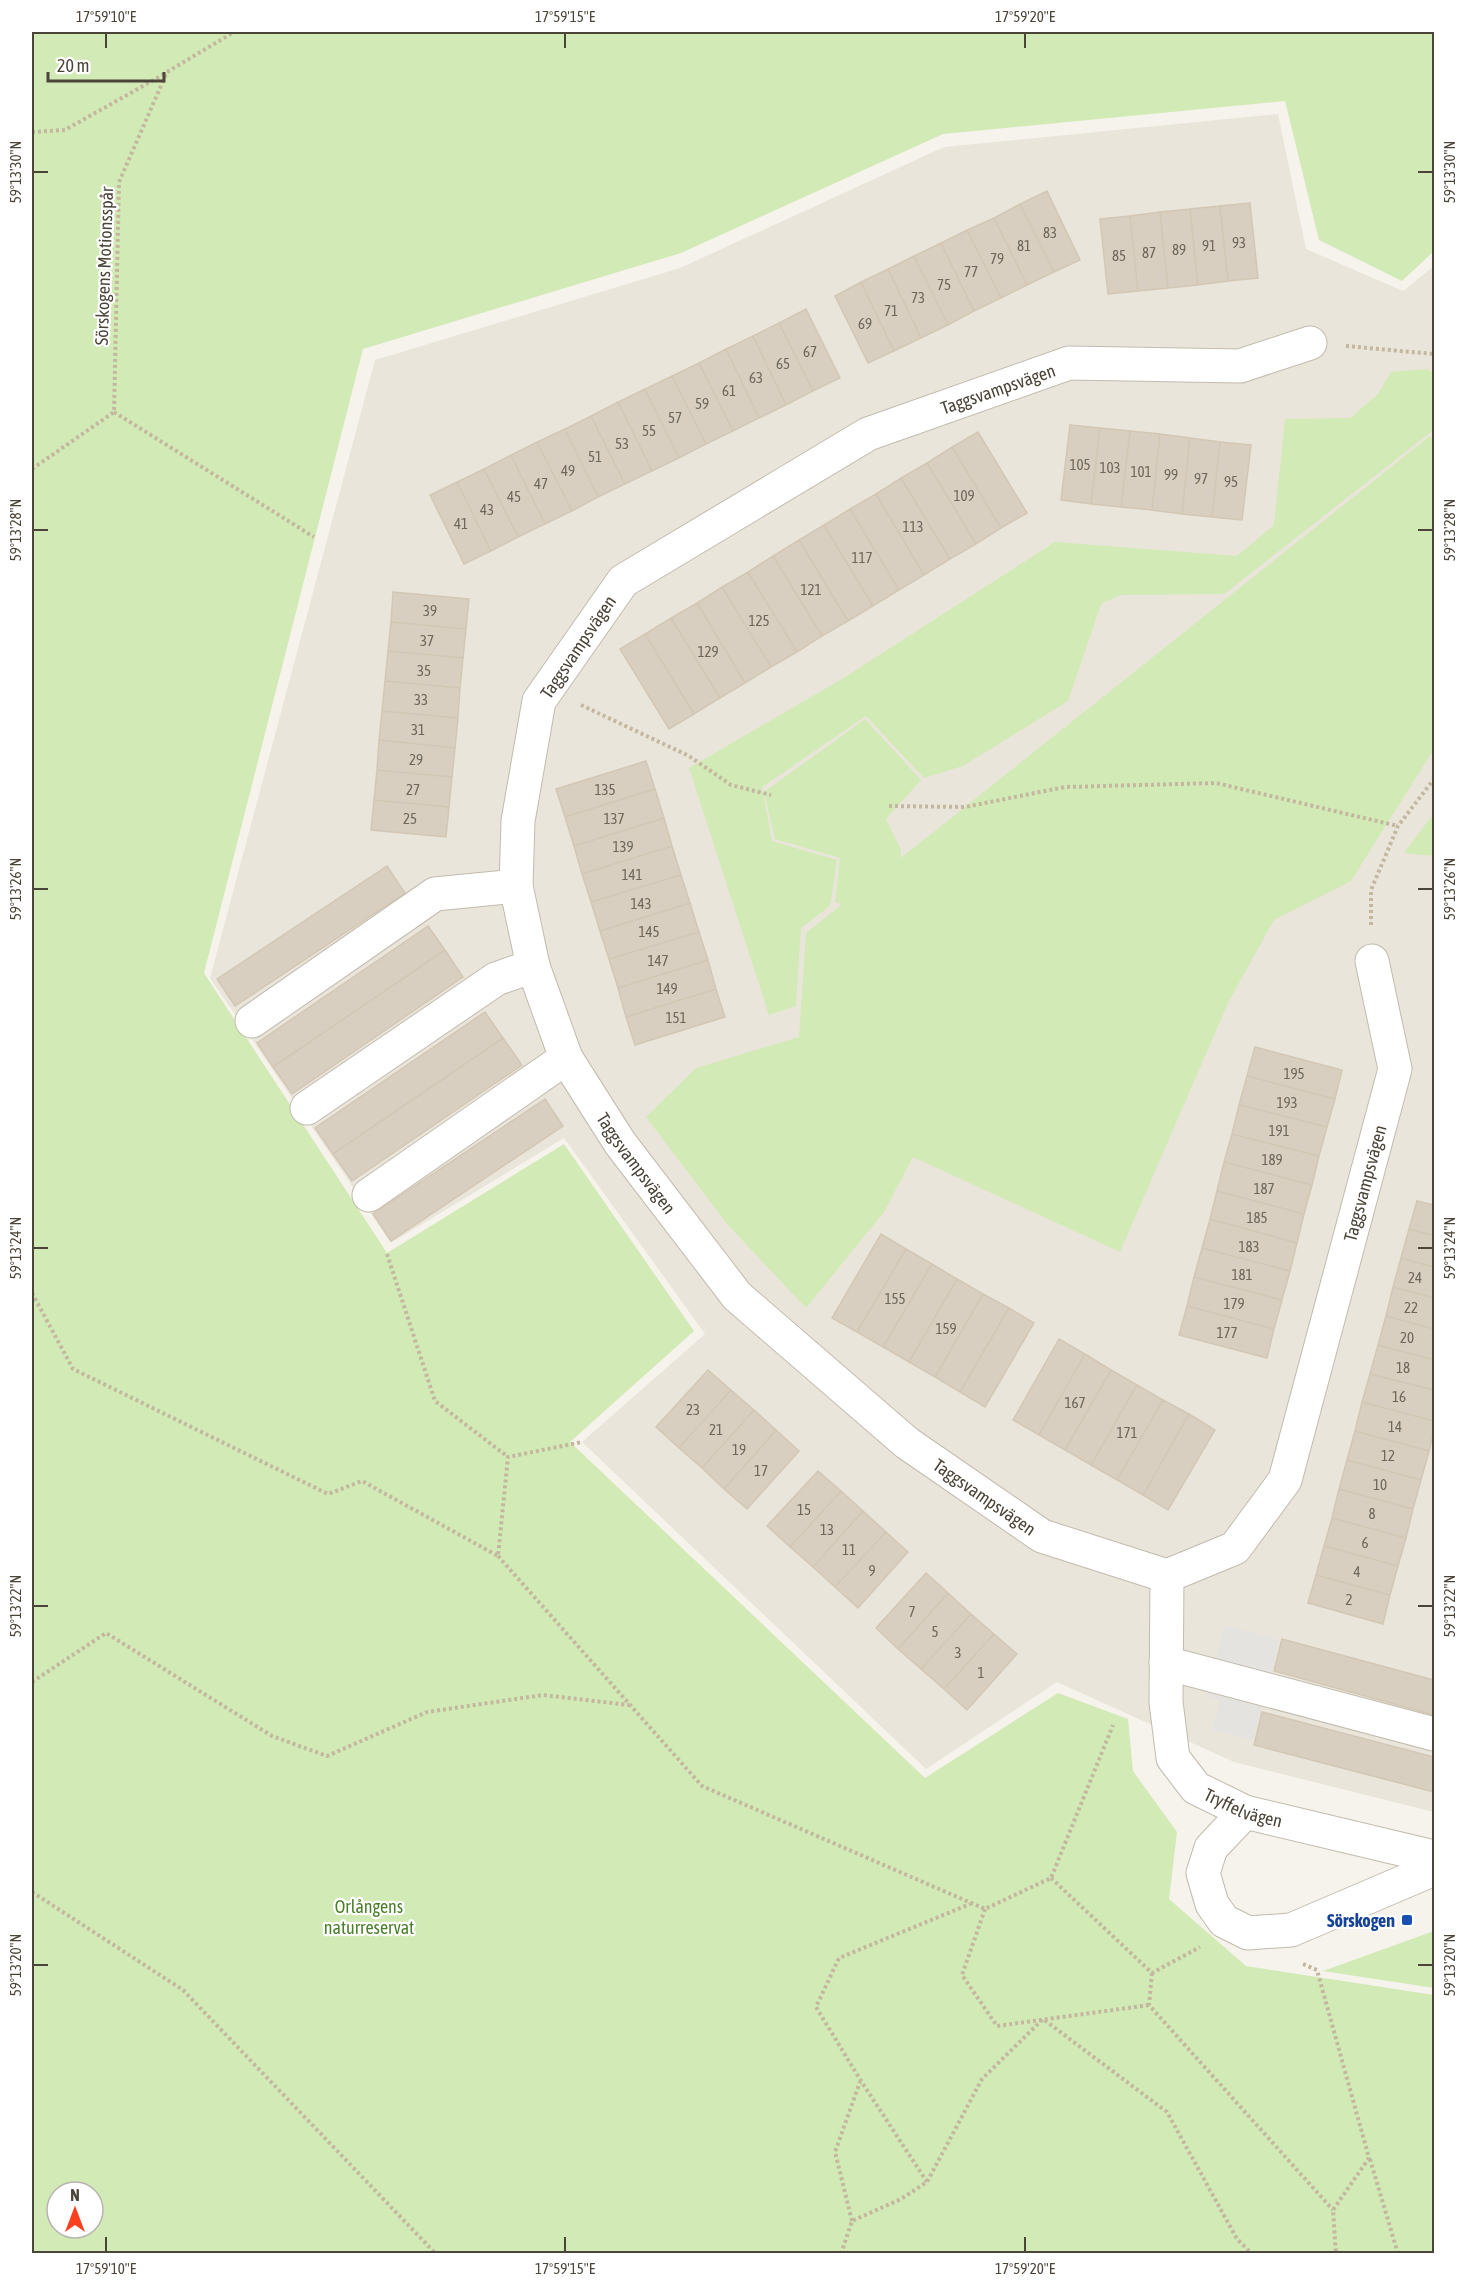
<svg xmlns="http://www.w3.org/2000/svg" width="1466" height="2285" font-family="'Asap Condensed',sans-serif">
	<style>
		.residential { fill: #eae5da }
		.green { fill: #d2eab5; fill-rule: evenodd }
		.parking { fill: #e5e3e0 }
		.building { fill: #d8cfc1; stroke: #d3c7b4; stroke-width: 1.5 }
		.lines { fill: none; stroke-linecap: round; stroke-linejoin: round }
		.minor-casing { stroke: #c2bbae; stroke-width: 35 }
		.path { stroke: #c4b79f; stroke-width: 4; stroke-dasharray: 3 3; stroke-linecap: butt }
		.minor { stroke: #fff; stroke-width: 33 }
		.ticks { fill: none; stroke: #4b4439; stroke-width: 2 }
		.transit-dot { fill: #1a4fb4; stroke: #fff; stroke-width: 2 }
		.labels { text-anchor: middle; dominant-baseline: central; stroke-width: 4.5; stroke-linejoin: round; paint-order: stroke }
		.number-label { font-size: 15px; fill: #6e675b }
		.street-label { font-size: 18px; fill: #4b4439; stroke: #fff }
		.park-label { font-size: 18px; fill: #4a7f2a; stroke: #fff }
		.transit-label { font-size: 18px; font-weight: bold; fill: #164399; stroke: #fff; text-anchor: end }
		.neatline { fill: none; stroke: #4b4439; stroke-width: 2 }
		.ticks-label { font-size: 15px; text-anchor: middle; fill: #4b4439 }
	</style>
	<rect width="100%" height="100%" fill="#f6f3ec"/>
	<path class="residential" d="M1278,114L1306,249L1403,291L1434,266V1812L1234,1762L1057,1682L926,1769L582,1442L705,1334L564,1138L391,1243L210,978L375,360L680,268L944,147Z"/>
	<path class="green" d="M32,32H1434V251L1402,281L1319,240L1285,101L943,134L681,253L363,349L204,973L387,1253L564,1144L694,1331L570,1442L925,1778L1058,1693L1128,1719L1133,1771L1177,1832L1169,1899L1246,1966L1434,1995V2253L32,2254ZM57,2192H93V2228H57Z
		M1427,369L1434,374V435L1431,432L1224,594L1120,595L1101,604L1068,701L963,766L924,778L866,716L762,787L772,841L837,860L830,906L801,928L796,1006L769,1015L689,768L842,679L1055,542L1237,556L1274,525L1285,419L1350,418L1378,394L1391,372Z
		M1430,436L1434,442V749L1351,881L1274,920L1228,1003L1120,1252L913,1157L884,1212L806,1308L727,1224L646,1117L696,1068L799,1037L806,933L842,904L835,902L840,858L775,839L764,792L865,719L921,780L886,819L901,850V858Z
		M1434,813V856L1404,853Z
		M1434,1931V1988L1323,1971Z"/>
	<path class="parking" d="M1224,1625L1280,1640L1253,1740L1212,1730L1220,1700L1207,1696Z"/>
	<path class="building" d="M1047,191L1080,260L1054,272L1020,204Z
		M1250,203L1258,278L1228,281L1220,206Z
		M1020,204L1054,272L1027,285L994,218Z
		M1220,206L1228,281L1198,285L1190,209Z
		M1190,209L1198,285L1168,288L1160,212Z
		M1160,212L1168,288L1138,291L1130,216Z
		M1130,216L1138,291L1108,294L1100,219Z
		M994,218L1027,285L1001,298L967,230Z
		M967,230L1001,298L974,311L941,243Z
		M941,243L974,311L948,325L914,256Z
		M914,256L948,325L921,338L888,269Z
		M888,269L921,338L894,351L861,282Z
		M861,282L894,351L868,363L835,296Z
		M806,309L840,378L813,391L779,323Z
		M779,323L813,391L786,405L753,336Z
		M753,336L786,405L759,418L726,349Z
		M726,349L759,418L733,431L699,363Z
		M699,363L733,431L706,444L672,376Z
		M672,376L706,444L679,458L645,389Z
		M645,389L679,458L652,471L618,402Z
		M618,402L652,471L625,484L591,416Z
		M591,416L625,484L598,497L565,429Z
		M1070,425L1100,428L1091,504L1061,500Z
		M1100,428L1130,431L1121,507L1091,504Z
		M565,429L598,497L572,511L537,442Z
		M1130,431L1160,434L1152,510L1121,507Z
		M978,432L1027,513L1001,528L952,447Z
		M1160,434L1190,438L1182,514L1152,510Z
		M1190,438L1220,442L1212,517L1182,514Z
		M537,442L572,511L545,524L511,455Z
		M1220,442L1251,445L1242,520L1212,517Z
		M952,447L1001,528L976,544L927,463Z
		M511,455L545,524L518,537L484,469Z
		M927,463L976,544L950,559L901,478Z
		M484,469L518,537L491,551L457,482Z
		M901,478L950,559L924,575L876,494Z
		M457,482L491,551L464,564L430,495Z
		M876,494L924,575L899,590L850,509Z
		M850,509L899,590L873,606L824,525Z
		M824,525L873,606L848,621L799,540Z
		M799,540L848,621L822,636L773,556Z
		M773,556L822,636L797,652L748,572Z
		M748,572L797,652L771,667L722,587Z
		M722,587L771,667L745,683L697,603Z
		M393,592L469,599L466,629L391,622Z
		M697,603L745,683L720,698L671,618Z
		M671,618L720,698L694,714L645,634Z
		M391,622L466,629L463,658L388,651Z
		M645,634L694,714L669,729L620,649Z
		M388,651L463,658L460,688L385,681Z
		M385,681L460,688L458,718L382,711Z
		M382,711L458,718L455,748L379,740Z
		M379,740L455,748L452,777L377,770Z
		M646,761L655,789L565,817L556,789Z
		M377,770L452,777L449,807L374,800Z
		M655,789L664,818L574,846L565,817Z
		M374,800L449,807L446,837L371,830Z
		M664,818L672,846L582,874L574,846Z
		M672,846L681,875L591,902L582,874Z
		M387,866L405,893L235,1006L217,979Z
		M681,875L690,903L600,931L591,902Z
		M690,903L699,932L609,959L600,931Z
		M428,926L445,950L273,1067L257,1043Z
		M699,932L708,960L618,988L609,959Z
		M445,950L463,977L292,1094L273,1067Z
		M708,960L716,989L626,1017L618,988Z
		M716,989L725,1017L635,1045L626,1017Z
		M485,1012L503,1038L333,1154L315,1128Z
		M503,1038L522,1065L352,1181L333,1154Z
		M1255,1047L1342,1070L1335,1099L1247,1076Z
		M1247,1076L1335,1099L1327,1127L1239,1105Z
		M545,1099L563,1126L391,1241L373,1214Z
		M1239,1105L1327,1127L1319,1156L1232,1134Z
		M1232,1134L1319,1156L1312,1185L1224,1162Z
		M1224,1162L1312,1185L1304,1214L1217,1191Z
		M1217,1191L1304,1214L1297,1243L1210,1219Z
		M1417,1201L1434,1205V1236L1409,1229Z
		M1210,1219L1297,1243L1290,1271L1202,1248Z
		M1409,1229L1434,1236V1267L1401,1258Z
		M881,1234L906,1249L857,1332L832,1318Z
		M1202,1248L1290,1271L1282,1300L1194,1277Z
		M906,1249L932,1264L883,1347L857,1332Z
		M1401,1258L1434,1267V1298L1393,1287Z
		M932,1264L957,1279L909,1362L883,1347Z
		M1194,1277L1282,1300L1274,1329L1187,1306Z
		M957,1279L983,1294L935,1377L909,1362Z
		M1393,1287L1434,1298V1329L1386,1316Z
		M983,1294L1009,1308L960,1392L935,1377Z
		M1187,1306L1274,1329L1267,1358L1179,1335Z
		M1009,1308L1034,1323L985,1407L960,1392Z
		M1386,1316L1434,1329V1360L1378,1345Z
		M1059,1339L1085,1354L1039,1435L1013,1420Z
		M1378,1345L1434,1360V1390L1370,1374Z
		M1085,1354L1111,1370L1065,1450L1039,1435Z
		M708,1370L731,1390L679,1448L656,1427Z
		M1111,1370L1137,1385L1091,1465L1065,1450Z
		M1370,1374L1434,1390V1421L1362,1402Z
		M1137,1385L1163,1400L1117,1480L1091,1465Z
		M731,1390L754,1410L702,1468L679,1448Z
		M1163,1400L1189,1414L1143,1495L1117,1480Z
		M1362,1402L1434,1421V1431L1429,1451L1355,1431Z
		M754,1410L776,1430L724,1489L702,1468Z
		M1189,1414L1215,1430L1168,1510L1143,1495Z
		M776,1430L799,1451L747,1509L724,1489Z
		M1355,1431L1429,1451L1421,1480L1347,1460Z
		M1347,1460L1421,1480L1413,1509L1339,1489Z
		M818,1471L841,1491L790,1547L767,1526Z
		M1339,1489L1413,1509L1406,1538L1332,1518Z
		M841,1491L863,1511L813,1567L790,1547Z
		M863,1511L886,1532L835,1587L813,1567Z
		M1332,1518L1406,1538L1398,1566L1324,1546Z
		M886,1532L908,1552L858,1608L835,1587Z
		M1324,1546L1398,1566L1390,1595L1316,1575Z
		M926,1573L948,1593L898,1649L876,1628Z
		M1316,1575L1390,1595L1383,1624L1308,1603Z
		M948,1593L971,1614L921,1669L898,1649Z
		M971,1614L994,1634L944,1689L921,1669Z
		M994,1634L1017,1654L967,1710L944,1689Z
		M1282,1639L1434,1680V1715L1274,1671Z
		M1262,1712L1434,1757V1792L1254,1745Z"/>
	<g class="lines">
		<g class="minor-casing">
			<g id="minor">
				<path id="s1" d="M1310,343L1240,366L1069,363L868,434L623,581L539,701L518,821L516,886L533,966L566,1058L620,1143L737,1296L907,1443L1042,1536L1167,1576L1235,1548L1285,1480L1395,1069L1372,961"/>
				<path d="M252,1021L435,894L516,886"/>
				<path d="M307,1108L496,979L533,966"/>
				<path d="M369,1195L566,1058"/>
				<path id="s2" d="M1167,1576L1166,1702L1173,1758L1196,1788L1245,1812L1434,1857"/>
				<path d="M1166,1663L1434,1734"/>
				<path d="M1245,1812L1211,1848L1203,1873L1212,1904L1224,1921L1248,1933L1291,1930L1434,1869"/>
			</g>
		</g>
		<path class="path" d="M32,132L65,130L166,73
			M1346,346L1434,354
			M114,412L314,537
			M32,469L114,412L119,182L167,72L234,32
			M581,705L689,756L731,785L771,795
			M889,806L965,807L1065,787L1216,783L1398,826
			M1371,925V890L1398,826L1434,779
			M387,1254L435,1401L508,1457
			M32,1293L73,1369L328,1494L362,1481L498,1556L508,1457L582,1442
			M498,1556L702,1786L985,1909L1051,1878L1113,1725
			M32,1682L106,1633L272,1736L327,1756L427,1712L543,1695L629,1705
			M1051,1878L1152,1973L1200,1947
			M32,1892L183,1990L436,2254
			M985,1909L962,1975L997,2026L1149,2005
			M1303,1964L1317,1970L1369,2158L1333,2210L1336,2254
			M1152,1973L1149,2005L1333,2210
			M1370,2159L1398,2254
			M927,2182L861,2081L816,2007L839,1958L970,1904
			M852,2221L835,2152L860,2082
			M841,2254L852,2221L901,2199L927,2182L982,2079L1043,2019L1167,2112L1237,2239L1252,2254"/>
		<use href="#minor" class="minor"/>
	</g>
	<path class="ticks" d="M106,33V48M565,33V48M1025,33V48M33,172H48M1418,172H1433M33,530H48M1418,530H1433M33,889H48M1418,889H1433M33,1248H48M1418,1248H1433M33,1606H48M1418,1606H1433M33,1965H48M1418,1965H1433M106,2237V2252M565,2237V2252M1025,2237V2252"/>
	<rect class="transit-dot" x="1401" y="1914" width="12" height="12" rx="3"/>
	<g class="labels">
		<g class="number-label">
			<text x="1050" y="232">83</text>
			<text x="1239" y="242">93</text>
			<text x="1024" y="245">81</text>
			<text x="1209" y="245">91</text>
			<text x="1179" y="249">89</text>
			<text x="1149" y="252">87</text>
			<text x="1119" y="255">85</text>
			<text x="997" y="258">79</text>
			<text x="971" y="271">77</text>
			<text x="944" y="284">75</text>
			<text x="918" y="297">73</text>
			<text x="891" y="310">71</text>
			<text x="865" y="323">69</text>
			<text x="810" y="351">67</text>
			<text x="783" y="363">65</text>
			<text x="756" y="377">63</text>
			<text x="729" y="390">61</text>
			<text x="702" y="403">59</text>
			<text x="675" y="417">57</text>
			<text x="649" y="430">55</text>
			<text x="622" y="443">53</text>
			<text x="595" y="456">51</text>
			<text x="1080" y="464">105</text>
			<text x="1110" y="467">103</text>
			<text x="568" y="470">49</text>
			<text x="1141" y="471">101</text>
			<text x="1171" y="474">99</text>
			<text x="1201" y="478">97</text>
			<text x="1231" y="481">95</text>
			<text x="541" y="483">47</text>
			<text x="964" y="495">109</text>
			<text x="514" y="496">45</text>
			<text x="487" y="509">43</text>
			<text x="461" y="523">41</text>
			<text x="913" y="526">113</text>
			<text x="862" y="557">117</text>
			<text x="811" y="589">121</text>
			<text x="430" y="610">39</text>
			<text x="759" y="620">125</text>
			<text x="427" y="640">37</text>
			<text x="708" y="651">129</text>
			<text x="424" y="670">35</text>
			<text x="421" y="699">33</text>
			<text x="418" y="729">31</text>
			<text x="416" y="759">29</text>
			<text x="413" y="789">27</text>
			<text x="605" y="789">135</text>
			<text x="410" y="818">25</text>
			<text x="614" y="818">137</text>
			<text x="623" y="846">139</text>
			<text x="632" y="874">141</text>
			<text x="641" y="903">143</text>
			<text x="649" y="931">145</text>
			<text x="658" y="960">147</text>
			<text x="667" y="988">149</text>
			<text x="676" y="1017">151</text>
			<text x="1294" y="1073">195</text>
			<text x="1287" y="1102">193</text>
			<text x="1279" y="1130">191</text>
			<text x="1272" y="1159">189</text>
			<text x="1264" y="1188">187</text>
			<text x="1257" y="1217">185</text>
			<text x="1249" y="1246">183</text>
			<text x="1242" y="1274">181</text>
			<text x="1415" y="1277">24</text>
			<text x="895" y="1298">155</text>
			<text x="1234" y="1303">179</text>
			<text x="1411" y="1307">22</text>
			<text x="946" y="1328">159</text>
			<text x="1227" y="1332">177</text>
			<text x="1407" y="1337">20</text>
			<text x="1403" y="1367">18</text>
			<text x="1399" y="1396">16</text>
			<text x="1075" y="1402">167</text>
			<text x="693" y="1409">23</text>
			<text x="1395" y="1426">14</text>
			<text x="716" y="1429">21</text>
			<text x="1127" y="1432">171</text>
			<text x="739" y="1449">19</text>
			<text x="1388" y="1455">12</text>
			<text x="761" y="1470">17</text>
			<text x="1380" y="1484">10</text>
			<text x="804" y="1509">15</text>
			<text x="1372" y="1513">8</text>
			<text x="827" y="1529">13</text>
			<text x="1365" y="1542">6</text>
			<text x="849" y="1549">11</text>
			<text x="872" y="1570">9</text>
			<text x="1357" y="1571">4</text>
			<text x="1349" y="1599">2</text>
			<text x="912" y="1611">7</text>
			<text x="935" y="1631">5</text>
			<text x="958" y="1652">3</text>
			<text x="981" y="1672">1</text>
		</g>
		<g class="street-label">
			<text transform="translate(104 266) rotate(-88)">Sörskogens Motionsspår</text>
			<text transform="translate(998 389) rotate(-19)">Taggsvampsvägen</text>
			<text transform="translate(578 647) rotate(-56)">Taggsvampsvägen</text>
			<text stroke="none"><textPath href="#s1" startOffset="1383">Taggsvampsvägen</textPath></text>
			<text stroke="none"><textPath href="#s1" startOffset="2535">Taggsvampsvägen</textPath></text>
			<text stroke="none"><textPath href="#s1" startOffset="1869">Taggsvampsvägen</textPath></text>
			<text stroke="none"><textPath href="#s2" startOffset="272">Tryffelvägen</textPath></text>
		</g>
		<g class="park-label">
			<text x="369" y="1906">Orlångens<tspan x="369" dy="21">naturreservat</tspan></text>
		</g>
		<g class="transit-label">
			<text x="1395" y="1920">Sörskogen</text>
		</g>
	</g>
	<rect width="1466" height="2285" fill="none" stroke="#ffffff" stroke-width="66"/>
	<g transform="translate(75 2210)"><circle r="28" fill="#ffffff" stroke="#b7b4b0" stroke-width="1.5"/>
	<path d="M0-4.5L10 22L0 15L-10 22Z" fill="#fc3f1d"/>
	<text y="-9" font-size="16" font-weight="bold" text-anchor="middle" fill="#4b4439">N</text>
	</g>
	<path d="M48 72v9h116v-9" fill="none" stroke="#4b4439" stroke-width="3"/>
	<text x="57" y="72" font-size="18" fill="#4b4439" stroke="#ffffff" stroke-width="4.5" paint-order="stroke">20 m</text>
	<rect x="33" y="33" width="1400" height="2219" class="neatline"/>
	<g class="ticks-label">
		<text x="106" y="22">17°59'10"E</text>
		<text x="565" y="22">17°59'15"E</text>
		<text x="1025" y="22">17°59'20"E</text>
		<text transform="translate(16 172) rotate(-90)" y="5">59°13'30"N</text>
		<text transform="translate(1450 172) rotate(-90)" y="5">59°13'30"N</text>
		<text transform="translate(16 530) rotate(-90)" y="5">59°13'28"N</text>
		<text transform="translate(1450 530) rotate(-90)" y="5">59°13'28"N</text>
		<text transform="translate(16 889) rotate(-90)" y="5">59°13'26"N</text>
		<text transform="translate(1450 889) rotate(-90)" y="5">59°13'26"N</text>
		<text transform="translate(16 1248) rotate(-90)" y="5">59°13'24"N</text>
		<text transform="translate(1450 1248) rotate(-90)" y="5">59°13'24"N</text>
		<text transform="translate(16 1606) rotate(-90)" y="5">59°13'22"N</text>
		<text transform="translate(1450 1606) rotate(-90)" y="5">59°13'22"N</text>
		<text transform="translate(16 1965) rotate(-90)" y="5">59°13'20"N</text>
		<text transform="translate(1450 1965) rotate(-90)" y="5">59°13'20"N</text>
		<text x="106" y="2274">17°59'10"E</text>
		<text x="565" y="2274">17°59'15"E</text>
		<text x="1025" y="2274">17°59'20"E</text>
	</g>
</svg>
